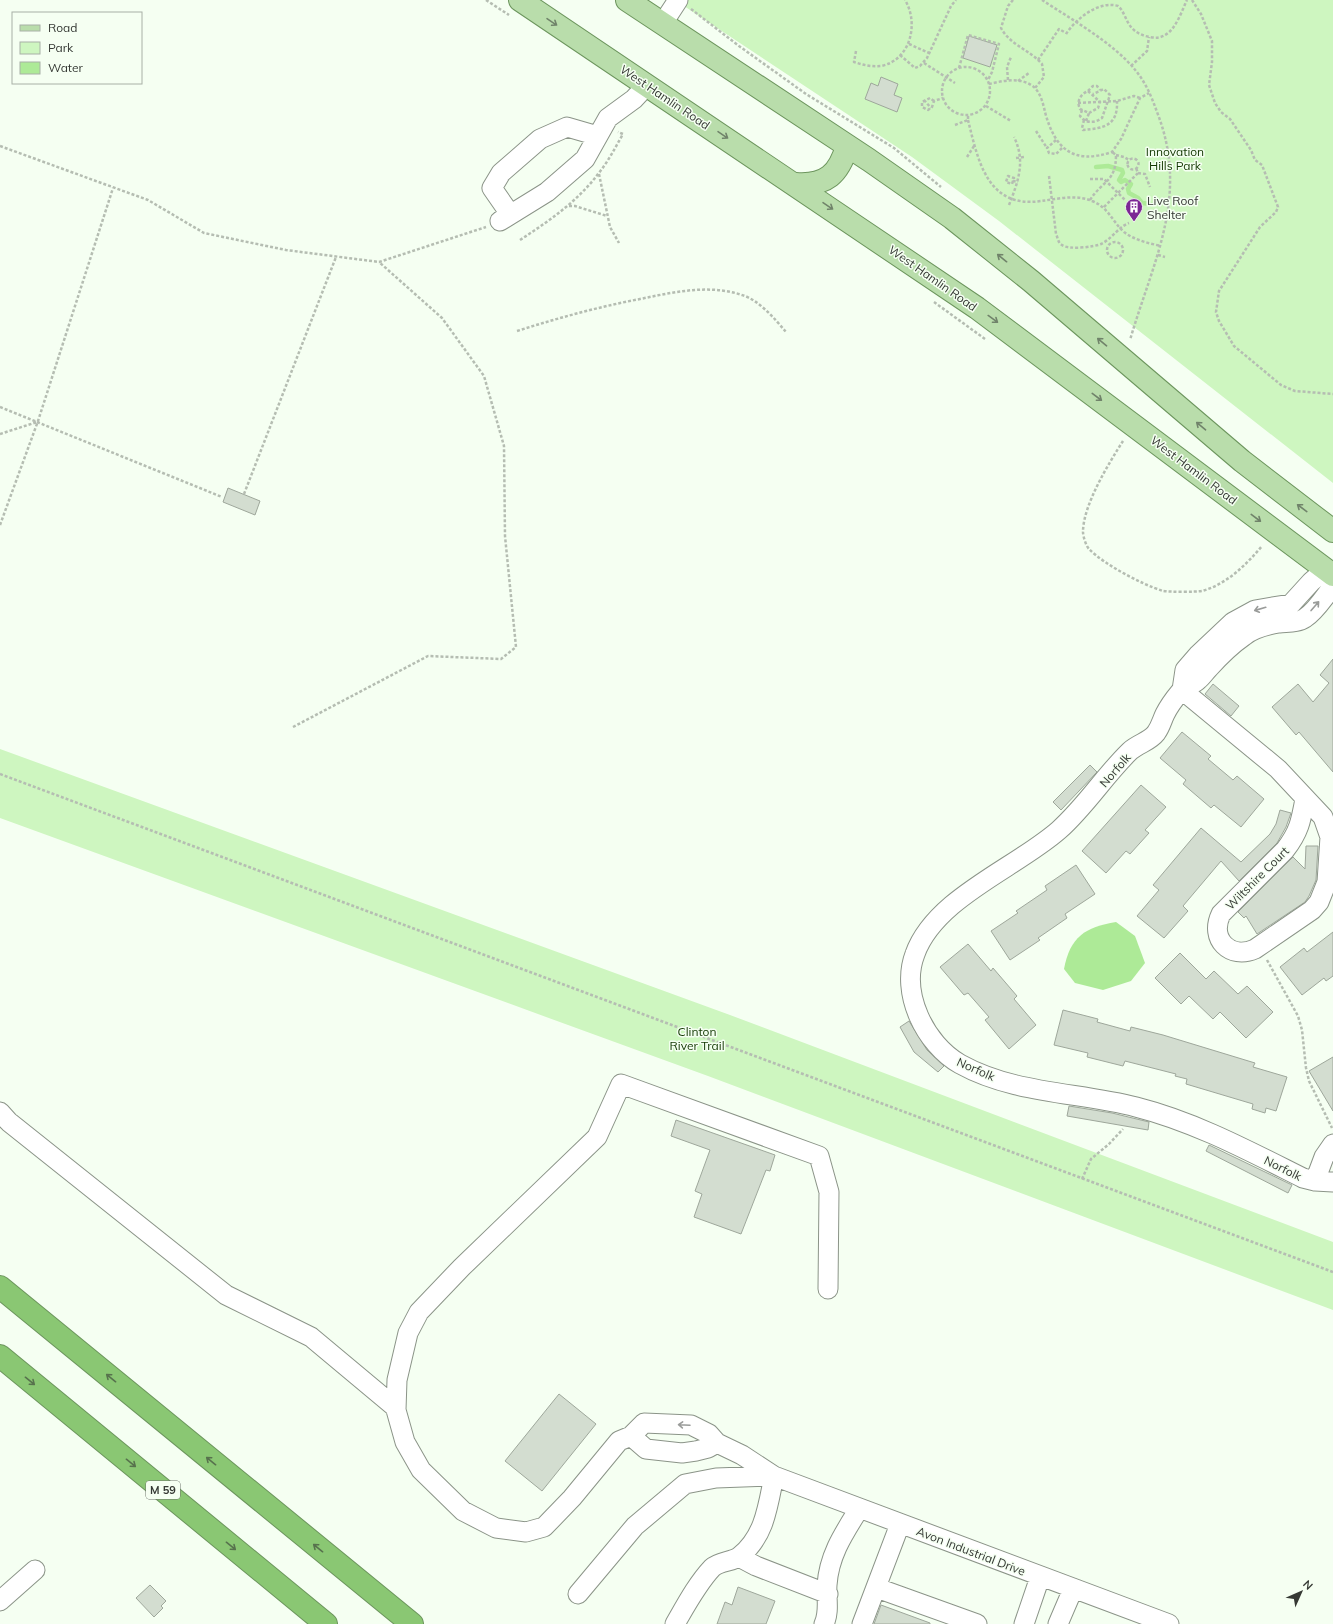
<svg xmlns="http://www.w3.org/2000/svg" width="1333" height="1624" font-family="Mulish,sans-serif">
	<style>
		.green { fill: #cef6c0 }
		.water { fill: #adea97 }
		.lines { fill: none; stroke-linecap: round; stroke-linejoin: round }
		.stream { stroke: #adea97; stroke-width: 4.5 }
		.building { fill: #d3ddd0; stroke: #9ea79b }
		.minor-casing { stroke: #8b9488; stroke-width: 21 }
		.major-casing { stroke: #6c955d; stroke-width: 24 }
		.highway-casing { stroke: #6c955d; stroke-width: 24 }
		.path { stroke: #b5bdb2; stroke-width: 2.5; stroke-dasharray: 3 2; stroke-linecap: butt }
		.minor { stroke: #fff; stroke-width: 19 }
		.major { stroke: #b9ddab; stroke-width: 22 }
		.highway { stroke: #8ac773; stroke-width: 22 }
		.oneway { stroke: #70836a }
		.oneway2 { stroke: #9a9c9a }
		.oneway3 { stroke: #57724d }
		.labels { text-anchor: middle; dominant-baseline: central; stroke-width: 3; stroke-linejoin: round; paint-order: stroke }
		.shield { fill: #f5fff2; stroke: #6f746d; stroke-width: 1 }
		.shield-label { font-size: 11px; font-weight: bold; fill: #353934 }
		.street-label { font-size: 12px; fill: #353934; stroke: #f5fff2 }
		.park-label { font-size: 12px; fill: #123800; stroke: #f5fff2 }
		.poi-label { font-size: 12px; fill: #353934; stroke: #f5fff2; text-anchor: start }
	</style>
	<rect width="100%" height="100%" fill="#f5fff2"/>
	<path class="green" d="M675,0H1333V483L999,221L912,157Z
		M0,749L730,1015L1333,1242V1310L708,1076L0,818Z"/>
	<path class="water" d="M1116,922L1135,936L1145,963L1131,981L1103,990L1075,983L1064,969C1070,937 1085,927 1116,922Z"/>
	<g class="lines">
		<path class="stream" d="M1096,167L1108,166L1122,170L1123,173L1119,180L1121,182L1125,180L1131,184L1128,189L1129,193L1138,198L1142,203L1151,204"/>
	</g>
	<path class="building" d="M969,36L997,45L990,67L963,58Z
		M881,77L898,84L894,95L902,98L897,112L865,99L871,83L878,86Z
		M228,488L260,501L255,515L223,502Z
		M1333,659V772L1299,732L1296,735L1272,707L1298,684L1313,702L1329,683L1320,675Z
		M1213,684L1239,706L1231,716L1205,694Z
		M1182,732L1211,756L1208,759L1233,780L1237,776L1264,799L1241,827L1214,805L1211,808L1183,784L1186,780L1160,758Z
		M1090,765L1097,772L1061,810L1053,802Z
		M1141,785L1166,807L1145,830L1149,833L1130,854L1126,851L1106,873L1082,851Z
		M1280,810L1291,813L1286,827L1277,843L1239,881L1221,861L1183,906L1188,911L1164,938L1137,916L1159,890L1153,885L1201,828L1241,862L1270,834L1276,824Z
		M1306,846H1318L1316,880L1309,896L1305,902L1257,934L1246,916L1244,918L1238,912L1293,857L1305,869Z
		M1076,865L1095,894L1065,914L1067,918L1038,938L1040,940L1010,960L991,931L1018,913L1016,911L1047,890L1045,886Z
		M1333,932V976L1326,981L1324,978L1302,995L1280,967L1304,948L1307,952Z
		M968,944L991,971L993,968L1017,996L1014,999L1036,1025L1009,1049L985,1020L989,1017L968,993L964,995L940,967Z
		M1180,953L1206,979L1214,971L1238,994L1247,986L1273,1012L1246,1038L1220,1012L1213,1019L1189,996L1181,1004L1155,978Z
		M1063,1010L1098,1019L1097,1022L1130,1031L1131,1027L1163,1035L1255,1063L1253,1067L1287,1077L1276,1111L1266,1108L1265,1113L1252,1109L1253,1104L1186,1084L1187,1079L1175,1076L1176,1074L1125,1061L1123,1066L1087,1057L1088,1053L1054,1045Z
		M909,1021L927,1050L944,1066L938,1072L914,1052L900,1027Z
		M1333,1057V1111L1309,1071Z
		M1069,1106L1112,1113L1149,1122L1148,1130L1067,1116Z
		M676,1120L775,1155L770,1171L766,1170L741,1234L694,1217L702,1194L695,1191L710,1150L671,1136Z
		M1209,1145L1292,1185L1288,1193L1206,1151Z
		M559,1394L596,1424L542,1491L505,1461Z
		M150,1585L166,1601L161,1606L163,1608L154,1617L136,1598Z
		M738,1587L775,1601L766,1624H717L725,1602L732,1605Z
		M881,1605L930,1623V1624H874Z"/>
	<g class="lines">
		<g class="minor-casing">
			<path id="minor" d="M663,23L678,0
				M510,214L492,188L501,173L540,139L567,127L598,136
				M500,221L547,192L585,159L608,118L634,99L647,85
				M1333,586C1325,596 1316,611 1305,618C1298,623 1287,622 1279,623C1267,625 1254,628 1244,636C1231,645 1219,657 1209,668C1205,672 1202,677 1198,680C1193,685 1185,686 1180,692C1175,698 1169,706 1165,714C1162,720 1161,726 1156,733C1149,742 1139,743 1130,751C1105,775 1086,806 1059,830C1016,868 935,898 915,954C900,993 925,1044 960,1064C1014,1094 1078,1092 1136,1107C1195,1122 1249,1151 1303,1178L1315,1181L1333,1182
				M1182,690L1278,769L1323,817L1330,837L1327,882L1319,902L1312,910L1255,949C1230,960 1209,939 1221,914L1285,850C1299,832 1301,821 1305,799
				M1182,690L1185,670L1198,655L1233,622L1255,610L1291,604L1311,582L1326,569
				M0,1112L9,1122L226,1295L311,1337L396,1408
				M1315,1181L1324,1157L1333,1144
				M631,1436L619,1441L572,1498L544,1527L526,1532L496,1528L463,1511L421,1470L405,1442L396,1410L397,1380L408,1333L419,1312L462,1267L597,1137L621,1084L819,1156L829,1192L828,1289
				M717,1443L708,1448L696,1451L682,1453L646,1449L631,1436L644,1423L691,1425L709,1434L717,1443L742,1455L774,1476L1169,1624
				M739,1557L756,1566L828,1594
				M877,1588L977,1624
				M578,1594L635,1526L685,1484L716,1478L774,1476
				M0,1601L35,1570
				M675,1624C686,1605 697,1584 712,1568C719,1561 733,1562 740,1556C765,1536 768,1505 774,1476
				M824,1624C830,1611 826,1598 827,1585C829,1555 844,1533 859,1509
				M862,1624L900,1524
				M1024,1624L1040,1577
				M1058,1624L1073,1589"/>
		</g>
		<g class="major-casing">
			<path id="major" d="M520,0L977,308L1333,575
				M627,0L869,160L952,218L1031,281L1242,461L1333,531
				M796,184C826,186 839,174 847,146"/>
		</g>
		<g class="highway-casing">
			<path id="highway" d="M0,1287L412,1624
				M0,1356L326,1624"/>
		</g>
		<path class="path" d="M486,0L509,15
			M1013,0L1008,6L1001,28C1010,45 1030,50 1042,64L1044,77L1035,88
			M1042,0C1071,19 1115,44 1136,71C1146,83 1152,98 1157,112C1190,196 1153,261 1130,340
			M1192,0L1201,14L1212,41V62L1209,85L1215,103L1221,112L1230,119L1251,150L1255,160L1262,165L1278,207L1276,212L1260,227L1219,291L1216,312L1219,321L1234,346L1281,385L1295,391L1333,394
			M691,9L739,46L806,94L894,148L941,187
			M1066,34C1075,20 1098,0 1118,6C1124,11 1126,21 1131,27C1136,33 1143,36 1150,37C1172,42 1179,17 1187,0
			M909,44L929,53
			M856,51L854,62C863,65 872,67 881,66C911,60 919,23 905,0
			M900,55L915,68L920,66L927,58L951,6L956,0
			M1038,60L1059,29L1066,33
			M924,63L955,83
			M1131,66L1147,51L1149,37
			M942 91a24 24 0 1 1 48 0a24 24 0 1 1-48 0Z
			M959,68L968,35L999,44L992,72L988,80
			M1008,80L1007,67L1011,57
			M1018,81L1029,73
			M989,84C1002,81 1019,77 1031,85C1040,90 1043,103 1045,112C1055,149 1073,165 1112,152L1121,139L1140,98L1149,93
			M1088,91L1100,102L1098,108L1089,113L1080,109C1076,101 1081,94 1088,91Z
			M1088,91L1093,86H1097L1100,90
			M924,100L931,108
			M934,101L930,98L922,102V107L928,110L932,107L934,101L943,98
			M1078,103L1117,101L1134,96L1140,98
			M986,106L1011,121
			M1082,110L1080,116C1086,124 1095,123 1102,118L1110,95L1104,89L1093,94
			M968,120C978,160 987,209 1041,201C1057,199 1076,194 1092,201C1108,207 1112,221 1124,232C1134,240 1148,243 1161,246
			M1084,120L1082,128L1083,130C1104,128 1118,126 1117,101
			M1086,121L1089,113
			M955,125L968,120V115
			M1036,131L1047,148
			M1056,140L1047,148L1049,153L1056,154L1062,148
			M0,146L148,200L204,233L286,250L379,262L486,227
			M1116,155L1124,157L1129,160
			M967,157L974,146
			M1016,158L1024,157
			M1127.5 164a5.5 5.5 0 1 1 11 0a5.5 5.5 0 1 1-11 0Z
			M1138,173L1145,174L1150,187
			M599,174L610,227L619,243
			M1049,176L1056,234C1058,238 1058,243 1062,245C1068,250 1094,247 1101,244C1112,239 1118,227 1129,223
			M1090,179H1104L1125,200
			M1013,181L1012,184L1006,182L1008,176L1014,178L1013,181L1018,182
			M1090,200C1103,180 1116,182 1116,155L1112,152
			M1009,205C1018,182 1026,161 1014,137
			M569,206H575L607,216
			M1104,207L1138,173L1136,168
			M520,240C549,221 578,201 598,174C608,162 615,148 623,134L618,132
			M1107 250a8 8 0 1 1 16 0a8 8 0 1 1-16 0Z
			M1158,255L1165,257
			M934,302L985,339
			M517,331C558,318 598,307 640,299C674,292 709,284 742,295C759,300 775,319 786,332
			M0,407L222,497
			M0,434L37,422
			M1123,441C1109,463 1083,505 1083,532C1083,536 1086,546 1089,549C1105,565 1141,584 1163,591C1169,592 1196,592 1202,591C1227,584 1246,565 1262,546
			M244,494L336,257
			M0,525L38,421L113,188
			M293,727L428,656L501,659L516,647L505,536L504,446L484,376L442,318L379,262
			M0,774L1333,1272
			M1267,960L1298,1016L1302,1030L1306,1068L1309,1081L1332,1128
			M1082,1179L1091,1159L1109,1144L1123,1129"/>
		<use href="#minor" class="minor"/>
		<use href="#major" class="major"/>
		<use href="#highway" class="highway"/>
	</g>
	<defs><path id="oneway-shaft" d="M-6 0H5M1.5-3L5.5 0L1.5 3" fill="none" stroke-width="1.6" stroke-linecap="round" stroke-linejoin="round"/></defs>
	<g class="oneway">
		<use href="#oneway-shaft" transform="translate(552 22) rotate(34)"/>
		<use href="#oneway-shaft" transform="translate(723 135) rotate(34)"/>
		<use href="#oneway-shaft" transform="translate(828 206) rotate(34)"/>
		<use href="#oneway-shaft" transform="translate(1002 258) rotate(-141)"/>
		<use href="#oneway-shaft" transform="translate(993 319) rotate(36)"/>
		<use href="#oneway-shaft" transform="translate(1102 342) rotate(-140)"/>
		<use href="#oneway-shaft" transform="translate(1097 397) rotate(37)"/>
		<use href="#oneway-shaft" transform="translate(1201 426) rotate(-140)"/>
		<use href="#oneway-shaft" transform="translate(1302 508) rotate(-143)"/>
		<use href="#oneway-shaft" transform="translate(1256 518) rotate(37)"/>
	</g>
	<g class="oneway2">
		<use href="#oneway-shaft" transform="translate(1315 606) rotate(-49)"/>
		<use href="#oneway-shaft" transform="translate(1260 609) rotate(164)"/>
		<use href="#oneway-shaft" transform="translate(684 1425) rotate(-177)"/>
	</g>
	<g class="oneway3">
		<use href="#oneway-shaft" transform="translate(111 1378) rotate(-141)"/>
		<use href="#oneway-shaft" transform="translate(30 1381) rotate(39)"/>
		<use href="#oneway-shaft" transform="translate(211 1461) rotate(-141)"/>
		<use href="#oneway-shaft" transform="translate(131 1463) rotate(39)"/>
		<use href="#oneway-shaft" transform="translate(231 1546) rotate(39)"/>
		<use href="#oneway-shaft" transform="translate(318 1548) rotate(-141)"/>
	</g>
	<defs>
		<g id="building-pin" transform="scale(0.9)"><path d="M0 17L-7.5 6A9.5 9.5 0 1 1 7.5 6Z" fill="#7c2695" stroke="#f5fff2"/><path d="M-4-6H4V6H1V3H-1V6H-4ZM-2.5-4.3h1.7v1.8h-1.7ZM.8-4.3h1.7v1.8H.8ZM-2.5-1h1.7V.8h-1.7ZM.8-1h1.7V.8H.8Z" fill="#fff"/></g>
	</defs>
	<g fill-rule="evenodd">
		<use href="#building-pin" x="1134" y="207"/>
	</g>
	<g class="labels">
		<rect class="shield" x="146" y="1481" width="34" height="18" rx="3"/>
		<g class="shield-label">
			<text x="163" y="1490">M 59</text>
		</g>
		<g class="street-label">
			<text transform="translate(665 97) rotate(34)">West Hamlin Road</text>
			<text transform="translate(933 278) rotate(35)">West Hamlin Road</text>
			<text transform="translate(1194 470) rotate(37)">West Hamlin Road</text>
			<text transform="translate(1115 770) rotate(-49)">Norfolk</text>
			<text transform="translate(1257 878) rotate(-45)">Wiltshire Court</text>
			<text transform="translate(976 1069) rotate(24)">Norfolk</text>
			<text transform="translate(1283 1168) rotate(26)">Norfolk</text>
			<text transform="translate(971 1551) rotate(21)">Avon Industrial Drive</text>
		</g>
		<g class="park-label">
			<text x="1175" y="151">Innovation<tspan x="1175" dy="14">Hills Park</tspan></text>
			<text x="697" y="1031">Clinton<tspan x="697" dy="14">River Trail</tspan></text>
		</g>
		<g class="poi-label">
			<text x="1147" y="200">Live Roof<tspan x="1147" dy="14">Shelter</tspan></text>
		</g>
	</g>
	<rect x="12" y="12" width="130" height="72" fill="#f5fff2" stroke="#a8b0a6"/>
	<rect x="20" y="25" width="20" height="6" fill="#b9ddab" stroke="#a8b0a6"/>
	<text x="48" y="32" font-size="12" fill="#353934">Road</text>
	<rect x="20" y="42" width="20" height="12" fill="#cef6c0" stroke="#a8b0a6"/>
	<text x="48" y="52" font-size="12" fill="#353934">Park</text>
	<rect x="20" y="62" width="20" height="12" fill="#adea97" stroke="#a8b0a6"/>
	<text x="48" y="72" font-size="12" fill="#353934">Water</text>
	<g transform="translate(1301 1592) rotate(45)" stroke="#f5fff2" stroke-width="3" paint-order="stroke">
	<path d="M0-3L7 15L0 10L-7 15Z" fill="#353934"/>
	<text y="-6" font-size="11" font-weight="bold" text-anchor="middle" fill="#353934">N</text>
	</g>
</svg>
